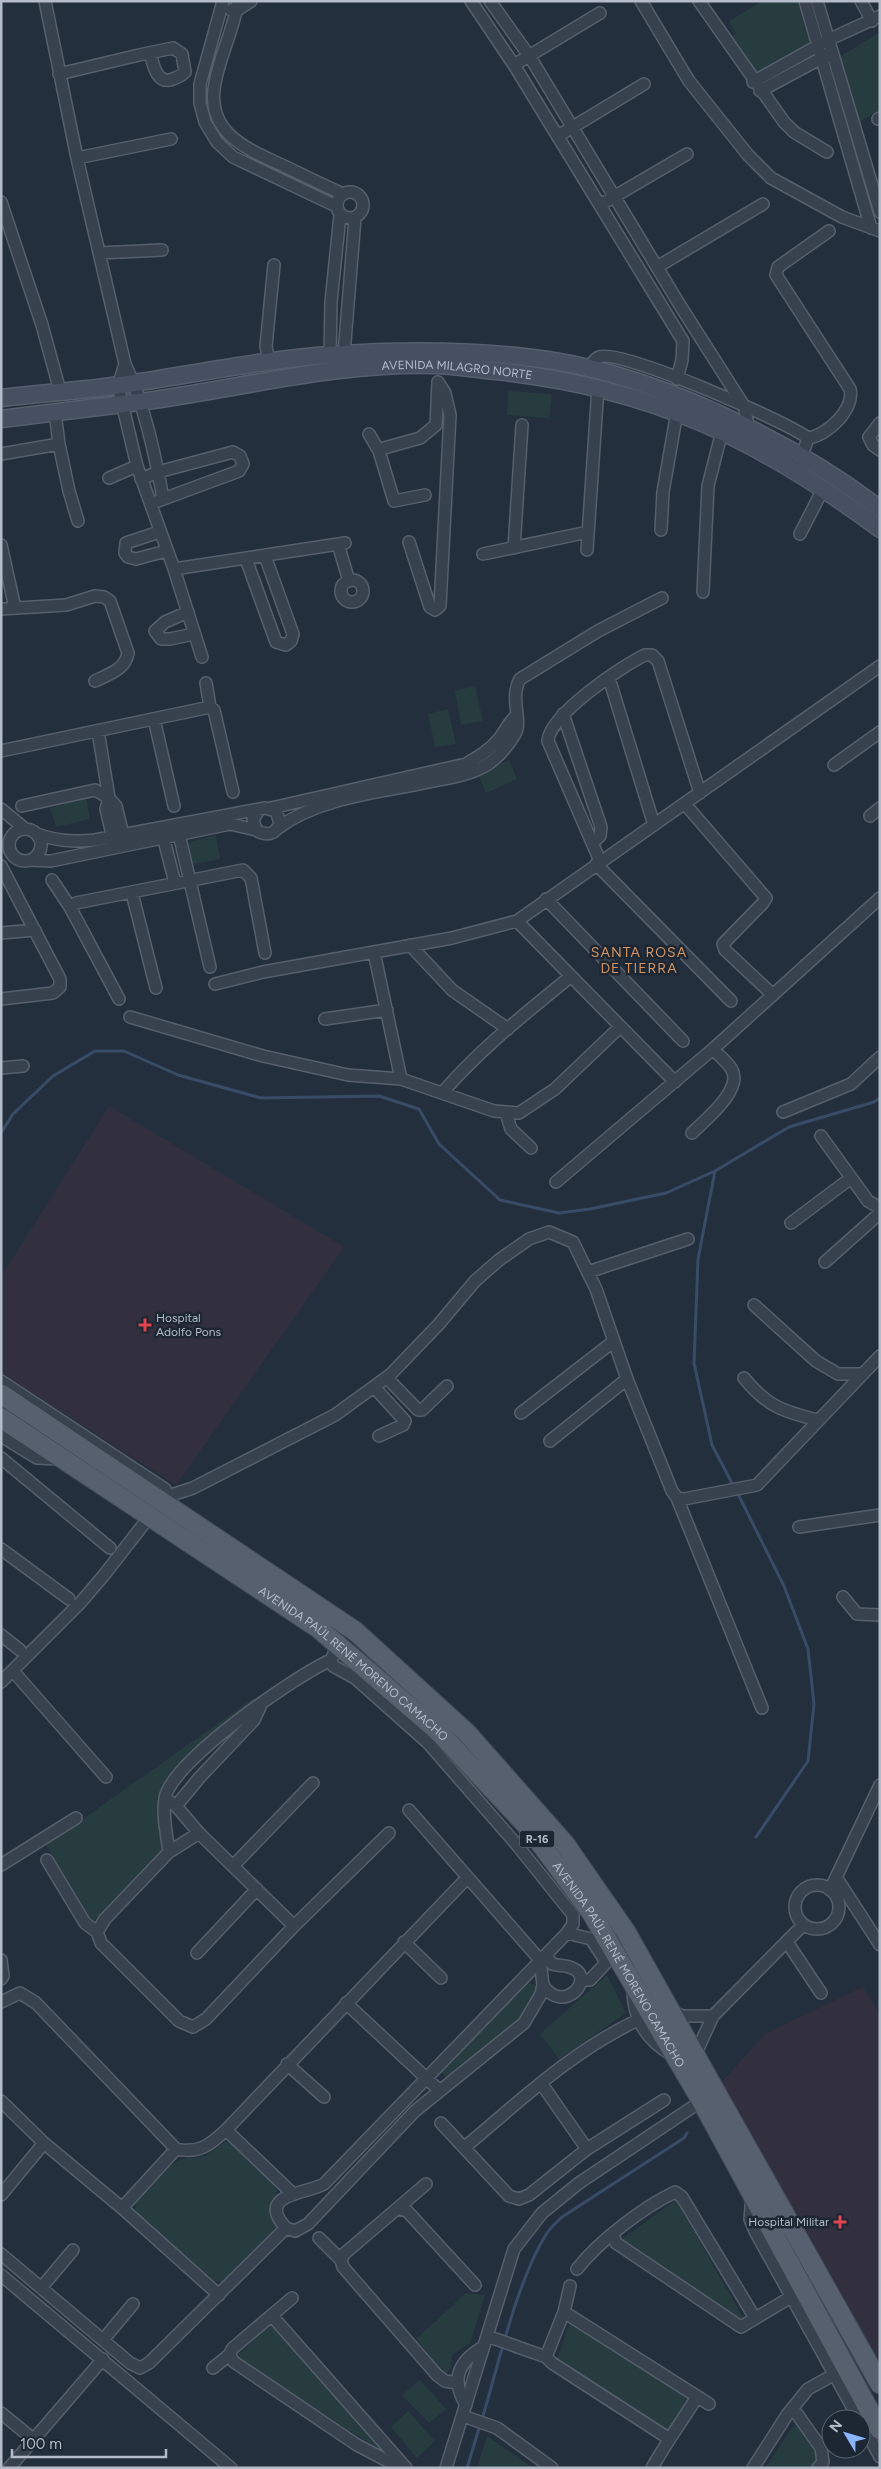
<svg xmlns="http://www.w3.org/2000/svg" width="881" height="2469" font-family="Figtree,sans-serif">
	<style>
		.medical { fill: #32303f }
		.green { fill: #263c3f }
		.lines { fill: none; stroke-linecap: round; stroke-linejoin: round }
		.stream { stroke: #394c67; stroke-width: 3 }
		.minor-casing { stroke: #565f6c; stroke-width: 14 }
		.secondary-casing { stroke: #565f6c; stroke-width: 19 }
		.primary-casing { stroke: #414a57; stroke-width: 21 }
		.minor { stroke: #38414e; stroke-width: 11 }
		.secondary { stroke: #465061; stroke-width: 16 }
		.primary { stroke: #56606e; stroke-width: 19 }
		.health-dot { fill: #e0444e; stroke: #1d2633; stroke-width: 2 }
		.labels { text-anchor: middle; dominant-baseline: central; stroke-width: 5; stroke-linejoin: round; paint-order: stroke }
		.shield { fill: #1d2633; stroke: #878f9c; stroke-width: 1 }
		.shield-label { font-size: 11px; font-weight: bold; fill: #b4bcc9 }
		.street-label { font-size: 12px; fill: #b4bcc9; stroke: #1d2633 }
		.poi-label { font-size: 12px; fill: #b4bcc9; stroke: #1d2633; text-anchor: start }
		.neighbourhood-label { font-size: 14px; letter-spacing: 1px; fill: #d59563; stroke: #1d2633 }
	</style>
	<rect width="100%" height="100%" fill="#242f3e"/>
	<path class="medical" d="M109,1106L344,1247L176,1485L1,1373V1277Z
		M863,1987L880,2014V2362L721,2083L765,2034Z"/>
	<path class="green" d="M762,1H797L810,44L758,72L749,68L729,38L736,34L729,21Z
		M880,32V110L859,122L841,56Z
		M508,391L552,394L549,418L507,415Z
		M475,686L483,721L461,725L455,691Z
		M448,709L456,744L435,747L428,714Z
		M509,760L517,779L486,793L478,774Z
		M86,798L90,819L56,827L50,808Z
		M216,835L220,859L189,865L185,844Z
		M254,1698L256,1704C227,1724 173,1758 161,1793C157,1804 161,1839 162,1851L93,1922L46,1845Z
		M607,1975L626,2013L559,2059L540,2034Z
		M527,1983L537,1985L532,2004L525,2015L448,2079L439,2070Z
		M226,2141C239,2145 275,2178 277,2192L271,2207L277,2229L229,2279L221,2282L214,2281L138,2217L135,2209L137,2201L173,2164L183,2159L205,2156Z
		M676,2200L744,2319L740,2320L622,2239Z
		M466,2293L485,2295L470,2343L452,2355L451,2368L445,2375L416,2339Z
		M570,2321L688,2398L667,2432L557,2359Z
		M272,2323L390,2457L236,2357Z
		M420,2380L446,2409L429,2423L402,2395Z
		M408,2411L435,2441L417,2458L391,2427Z
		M796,2422L818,2457L811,2468H765Z
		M487,2436L533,2468H477Z"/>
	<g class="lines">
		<path class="stream" d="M1,1133L13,1114L53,1076L95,1051H124L178,1075L261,1098L379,1096L419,1109L439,1144L500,1200L559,1213L590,1209L666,1193L715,1171L789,1127L874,1102L880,1098
			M715,1171L698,1259L694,1363L712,1445L734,1487
			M737,1492L784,1586L808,1649L814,1704L808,1761L756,1837
			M482,2419C499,2364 516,2282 547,2233C551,2227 557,2222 562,2217L684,2138L687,2133
			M467,2468L480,2425"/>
		<g class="minor-casing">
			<path id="minor" d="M45,1L77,158L125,364C144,403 155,455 163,498
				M223,1L200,84V103L205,122L217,142L233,157L336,206
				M238,1C234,29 220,55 215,83C205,133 247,149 284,166C303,175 323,185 343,194
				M471,1L514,65L683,341L682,360L677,379
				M490,1L530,57L681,307L744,406L749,430
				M641,1L689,81L748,155L771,178L842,217L880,231
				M699,1L784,122L794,132L827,152
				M805,1L871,228
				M817,1L880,212
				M861,1L872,21
				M231,10H237L251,1
				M514,65L600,13
				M59,74L139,55L173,48L182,54L185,72C180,77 176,78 170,80C156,83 153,63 150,53
				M753,82L828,40L880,16
				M760,91L827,55
				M878,119L880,118
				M558,136L644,84
				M77,158L171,139
				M337 205a13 13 0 1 1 26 0a13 13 0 1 1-26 0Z
				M1,202L42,325L60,391
				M600,205L687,154
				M99,253L162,250
				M657,267L763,204
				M344,354L355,218
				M330,355L331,302L340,215
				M269,363L266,346L274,265
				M125,364L118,386L137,466L174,569L202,657
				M590,369C592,364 594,359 599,357C620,348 785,421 808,438
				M55,412L59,444
				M880,423L869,437L873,445L880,450
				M369,434L379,451
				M1,454L59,444L69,491L78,521
				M797,461L805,447L808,438C827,436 855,409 850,389L776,275L778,267L829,231
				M109,478L137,466
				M141,479L158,472L233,452L240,456L243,464L239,471L158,501
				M425,495L394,501L379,451L384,448L420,438L436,425L438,382
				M661,530L663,492L677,412
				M159,532L126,543L125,553L128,557L136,559L166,551
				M800,534L823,489
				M409,542L430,607L435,610L440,606L450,415L445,393L438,382
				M338,544L349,581
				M1,545L15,608
				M514,548L522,425
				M587,550L598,387
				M483,554L588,532
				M246,559L276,642L286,645L291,641L293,634L265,556
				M174,569L345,543
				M341 591a11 11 0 1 1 22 0a11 11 0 1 1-22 0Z
				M703,592L708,486L722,431
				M1,609L66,605L95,596L104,597L110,601L128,653C125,670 109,674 95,681
				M188,612L165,622L155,631L161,639H170L194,634
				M609,678L654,825
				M206,683L210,707
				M563,714L601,827L600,836L592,843
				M154,719L174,806
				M98,731L109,798
				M1,751L210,707L214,710L233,792
				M834,765L880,732
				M685,804L766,898L763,903L723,944L725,950L773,995
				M22,806L95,790L109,798
				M271,808L466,764C478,757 490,750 499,739C505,731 508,723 516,716
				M1,809L24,828
				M870,816L880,808
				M278,828C320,797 379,793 429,782C447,778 467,776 483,767C497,760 507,747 515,734C523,721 509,698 520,679L598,631L662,598
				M9 845a16 16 0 1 1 32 0a16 16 0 1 1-32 0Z
				M178,830L210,967
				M162,832L175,883
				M37,834C57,841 73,842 95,840L265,808L276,811L280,823C276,834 267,837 256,830L253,819L259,810
				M114,843L106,809L109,798L116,806L125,843
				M30,860L51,861L230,824L256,830
				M600,861L548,741C549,715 622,666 645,655H652L658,661L700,793
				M596,864L731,1001
				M1,866L60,979V987L53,993L1,999
				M52,880L70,907L119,999
				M132,893L156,988
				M546,899L683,1041
				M70,907L76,903L243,870L251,878L265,953
				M517,921L675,1082
				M1,933L35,930
				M410,945L452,990L508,1029
				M374,952L401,1079
				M215,984L263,972L452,938L517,921L880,666
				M130,1017L263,1056L348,1075L401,1079L494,1111L519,1113L555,1089L620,1027
				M325,1019L387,1010
				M1,1068L23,1066
				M443,1092C480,1049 526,1013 570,977
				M783,1112L851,1084L880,1057
				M506,1113L511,1129L531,1148
				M692,1133C704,1121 743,1090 732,1070C728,1062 719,1056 713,1049
				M821,1136L868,1201L880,1208
				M556,1182L713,1049L880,898
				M791,1223L851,1178
				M825,1262L880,1213
				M588,1272L688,1239
				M754,1305L816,1361L838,1374H862
				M387,1378L418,1410H422L447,1386
				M744,1378C767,1406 782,1411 817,1420
				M1,1381L165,1489L150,1516L104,1575L81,1602L1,1682
				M374,1387L405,1421L403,1425L379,1436
				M521,1413L614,1341
				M1,1436L37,1458L59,1459
				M550,1441L627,1379
				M1,1458L110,1548
				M677,1498L684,1499L757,1485L880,1356
				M159,1499L193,1488L335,1415L390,1375L439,1324L475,1281L499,1260L529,1239L549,1232L573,1242L596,1289L627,1379L672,1491L677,1498L762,1708
				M799,1527L880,1515
				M1,1549L69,1599
				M843,1597L857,1614L880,1615
				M1,1635L20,1650
				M338,1645L331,1660L333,1666L355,1678L428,1743L517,1845L573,1915V1924L567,1933L591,1939L603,1957L605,1964L590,1980H581
				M13,1671L106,1777
				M165,1798L176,1806L199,1833L294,1926
				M176,1806L200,1777L254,1720L260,1707
				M169,1852C167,1836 162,1815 165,1798C172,1761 295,1676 331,1660
				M47,1860L85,1923L97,1932L101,1943L179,2021L193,2027L206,2019L294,1926L389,1833
				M1,1865L76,1818
				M234,1865L313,1783
				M836,1877L880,1945
				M795 1907a22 22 0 1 1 44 0a22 22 0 1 1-44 0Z
				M830,1890L880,1785
				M97,1932L105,1919L169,1852L199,1833
				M404,1942L441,1978
				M787,1942L821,1993
				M197,1953L257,1889
				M1,1960L3,1976L1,1979
				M543,1985C563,2016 597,1978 572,1968C566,1965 558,1966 552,1964L546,1955
				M633,1989C633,2018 646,2040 672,2055
				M1,2002L20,1993L36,2003L176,2149
				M346,2003L439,2090
				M671,2012L683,2016H713L696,2053
				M713,2016L803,1925
				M287,2064L324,2097
				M541,2083L587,2149
				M1,2101L44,2143L122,2208L219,2295
				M441,2123L509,2196L519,2199L529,2195L587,2149L664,2100
				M226,2130L292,2193
				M465,2147C520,2101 572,2051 638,2020
				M1,2195L44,2143
				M752,2196L750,2219L755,2231L859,2419
				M122,2208L176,2149C199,2154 210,2145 226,2130L467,1878
				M400,2209L407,2211L475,2285
				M286,2228C255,2194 306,2194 324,2184L567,1933
				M613,2235L616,2243L741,2327L791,2297
				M319,2238L341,2260L343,2267L437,2375L445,2381L457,2383
				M1,2254L130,2363L140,2368L149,2363L286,2228L295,2231L308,2224L415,2111L524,2023L541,1994L543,1985L540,1960L409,1810
				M341,2260L344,2254L426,2184
				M577,2269C599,2241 642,2208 675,2192L682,2197L755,2318
				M1,2275L231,2468
				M41,2288L73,2250
				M564,2312L709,2404
				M272,2316L406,2468
				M487,2336L546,2357L552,2363L668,2438
				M103,2340L133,2304
				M229,2355L234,2362L357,2445L401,2468
				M546,2357L564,2312L570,2286
				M213,2368L229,2355L233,2348L292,2298
				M466,2405C450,2379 459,2361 483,2347
				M791,2411L797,2414L821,2448L823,2462L818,2468
				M1,2413L33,2439
				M463,2416L497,2428L552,2468
				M861,2422L880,2457
				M9,2468L103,2359
				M446,2468L514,2249L542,2213L579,2183L706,2098
				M652,2468C666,2443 682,2421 697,2397
				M753,2468L787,2415L808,2389L835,2374"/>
		</g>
		<g class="secondary-casing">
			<g id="secondary">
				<path d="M1,398C41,393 81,391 120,385C190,375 260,360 330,355C397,350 466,350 533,358C648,371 788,439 880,509"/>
				<path id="s1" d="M1,419C47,413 93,408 139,402C238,389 335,362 437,365C456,366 477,369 496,371C649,387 758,438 880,529"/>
			</g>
		</g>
		<g class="primary-casing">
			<g id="primary">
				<path d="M1,1394L355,1631L467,1733L565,1844L626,1932L880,2384"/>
				<path id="s2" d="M1,1418L318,1628L438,1731L529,1828L591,1912L701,2100L880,2430"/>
			</g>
		</g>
		<use href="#minor" class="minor"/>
		<use href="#secondary" class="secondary"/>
		<use href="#primary" class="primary"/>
	</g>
	<g class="health-dot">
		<path d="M142.5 1317.5h5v5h5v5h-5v5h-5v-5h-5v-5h5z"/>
		<path d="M837.5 2214.5h5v5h5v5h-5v5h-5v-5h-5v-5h5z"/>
	</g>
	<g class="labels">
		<rect class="shield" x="519.5" y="1830.5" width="35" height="17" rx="4"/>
		<g class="shield-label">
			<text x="537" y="1839">R-16</text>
		</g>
		<g class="street-label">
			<text stroke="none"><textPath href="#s1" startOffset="460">AVENIDA MILAGRO NORTE</textPath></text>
			<text stroke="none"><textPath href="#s2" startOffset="430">AVENIDA PAÚL RENÉ MORENO CAMACHO</textPath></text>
			<text stroke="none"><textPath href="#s2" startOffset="835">AVENIDA PAÚL RENÉ MORENO CAMACHO</textPath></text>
		</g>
		<g class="poi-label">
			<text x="156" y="1318">Hospital<tspan x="156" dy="14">Adolfo Pons</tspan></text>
			<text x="829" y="2222" text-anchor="end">Hospital Militar</text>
		</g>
		<g class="neighbourhood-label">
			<text x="639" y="952">SANTA ROSA<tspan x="639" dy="16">DE TIERRA</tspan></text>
		</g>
	</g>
	<rect width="881" height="2469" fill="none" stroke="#b4bcc9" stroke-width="5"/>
	<g transform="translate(846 2434) rotate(308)"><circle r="24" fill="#1d2633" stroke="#59626f"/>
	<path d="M0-4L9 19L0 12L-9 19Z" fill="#8ab4f8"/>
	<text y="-8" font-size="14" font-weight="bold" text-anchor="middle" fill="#b4bcc9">N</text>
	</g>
	<path d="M12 2449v8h154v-8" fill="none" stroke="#b4bcc9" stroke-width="2.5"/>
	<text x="20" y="2449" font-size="15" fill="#b4bcc9" stroke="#1d2633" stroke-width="4" paint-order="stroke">100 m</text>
</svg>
